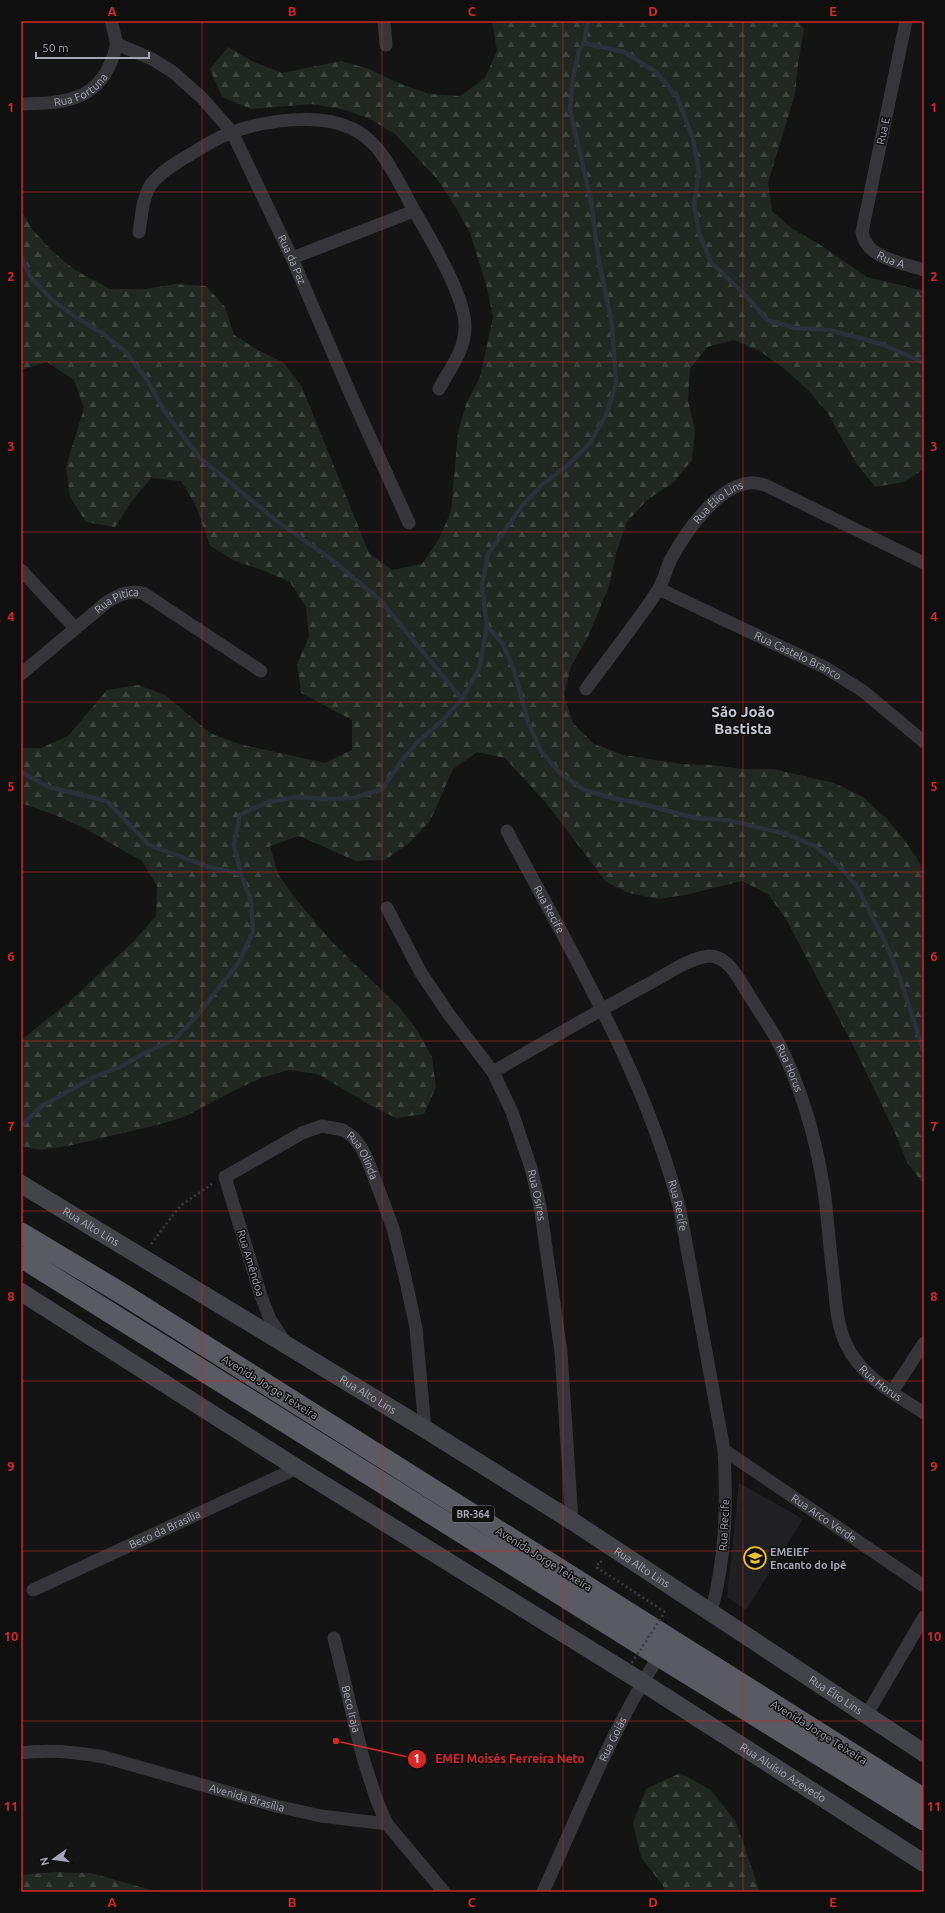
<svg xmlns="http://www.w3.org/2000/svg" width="945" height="1913" font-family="Ubuntu,sans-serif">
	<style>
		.built { fill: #202022 }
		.forest { fill: url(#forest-firs) }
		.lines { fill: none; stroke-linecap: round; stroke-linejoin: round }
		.stream { stroke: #2a3139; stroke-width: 4.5 }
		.path { stroke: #3b3c41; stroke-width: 2.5; stroke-dasharray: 2 3; stroke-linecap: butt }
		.minor { stroke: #35353a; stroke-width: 13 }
		.secondary { stroke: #43444a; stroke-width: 18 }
		.trunk { stroke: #595a62; stroke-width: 21 }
		.path-bridge { stroke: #3b3c41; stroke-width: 2.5; stroke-dasharray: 2 3; stroke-linecap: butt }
		.grid { fill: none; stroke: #d62828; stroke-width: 1; stroke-opacity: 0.55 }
		.labels { text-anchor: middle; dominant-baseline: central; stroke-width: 3; stroke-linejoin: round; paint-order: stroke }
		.shield { fill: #0f0f10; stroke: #797b84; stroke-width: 1 }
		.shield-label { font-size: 10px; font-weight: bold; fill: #a6a9b5 }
		.street-label { font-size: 11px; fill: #a6a9b5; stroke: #0f0f10 }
		.poi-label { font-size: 11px; font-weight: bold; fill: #a6a9b5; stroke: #0f0f10; text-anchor: start }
		.district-label { font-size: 15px; font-weight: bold; fill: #c7c9d2; stroke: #0f0f10 }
		.leader { fill: none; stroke: #d62828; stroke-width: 1.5 }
		.callout-dot { fill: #d62828; stroke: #0f0f10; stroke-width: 1.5 }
		.mark-label { font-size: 12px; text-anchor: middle; font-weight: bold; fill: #fff }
		.callout-label { font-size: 12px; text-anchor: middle; font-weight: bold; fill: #d62828; stroke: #0f0f10; stroke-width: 3; stroke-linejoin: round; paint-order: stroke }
		.neatline { fill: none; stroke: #d62828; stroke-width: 1.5 }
		.grid-label { font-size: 13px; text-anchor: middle; font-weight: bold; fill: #d62828 }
	</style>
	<defs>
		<pattern id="forest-firs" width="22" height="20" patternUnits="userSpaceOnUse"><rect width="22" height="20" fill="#202821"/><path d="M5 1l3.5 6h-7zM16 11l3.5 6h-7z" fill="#3d443f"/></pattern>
	</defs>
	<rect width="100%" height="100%" fill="#141415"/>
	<path class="built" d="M739,1483L803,1519L746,1610L727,1597Z"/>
	<path class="forest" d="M492,21H798L804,29L798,64L795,94L768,183L772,211L793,229L819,244L867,277L924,291V469L904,482L875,487L856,463L827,412L808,390L786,370L761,352L734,340L707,347L690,369L688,400L695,430L692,460L674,482L646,501L627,522L617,550L609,586L587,639L571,666L564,695L573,723L594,744L624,755L681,764L712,765L743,769H773L834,783L863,797L887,819L906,842L921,865L924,876V1185L907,1162L896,1135L857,1053L786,919L768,894L742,881L685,895L657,899L629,893L606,882L547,804L505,758L477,752L453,769L430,821L409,843L385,860L356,861L299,836L270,846L278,874L295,898L332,942L398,1006L417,1030L432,1057L436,1087L424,1114L396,1118L370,1105L318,1074L288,1070L261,1078L235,1090L184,1117L157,1125L68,1146L40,1150L21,1146V1040L69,1002L134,941L156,916L157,886L142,861L84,828L55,815L21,803V748H41L68,736L107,690L138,685L165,695L210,733L239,744L325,763L352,750V720L301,693L297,664L309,637L306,607L290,582L262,570L235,561L210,546L196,506L181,481L151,478L132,501L115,527L86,522L70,497L66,467L84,408L74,380L47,362L21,370V210L32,229L51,250L75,270L110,289H146L175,284L206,286L225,307L234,335L258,350L284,363L302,387L369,553L392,570L422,564L439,539L451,511L458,432L466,404L480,377L493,317L487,288L470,233L455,206L437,179L395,134L368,118L341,109L311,104L251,109L222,97L210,69L228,47L254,62L282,73L341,61L369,69L398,83L430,94L460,96L485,78L497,51Z
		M680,1773L711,1790L736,1822L760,1892H665L663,1886L641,1857L633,1823L646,1789Z
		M54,1872L91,1873L158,1892H21V1875Z"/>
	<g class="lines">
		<path class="stream" d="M584,43L624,52L656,72L677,97L693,139L699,172L694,203L699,233L711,262L747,297L767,320L795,328L828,330L856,337L884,345L924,363
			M21,256L30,276L51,299L77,318L102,333L126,352L148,381L163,409L200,458L278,522L331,559L380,600L462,699
			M487,626L503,644L514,670L529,725L541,751L560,773L584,790L612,798L639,803L695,818L727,820L786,834L815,846L837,864L857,886L885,942L898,973L924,1052
			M21,772L49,787L107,801L149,845L206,866L241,874
			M21,1126L42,1106L92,1078L120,1067L146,1052L174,1040L196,1017L239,962L253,932L251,901L241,874L234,845L240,815L268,802L297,797L325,799L354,798L382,789L400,763L418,741L442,721L462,699L479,669L487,626L482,585L488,554L522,506L543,484L568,465L590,443L606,415L616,384L612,324L599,262L591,201L570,109L573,79L579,50L584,43L588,21"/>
		<path class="path" d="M151,1244L180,1206L212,1184
			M602,1562L600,1561L596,1567L665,1612"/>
		<g class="minor">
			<path d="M384,21L386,45"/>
			<path id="s1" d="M906,21L862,232C865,258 903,263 924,270"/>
			<path id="s2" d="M117,44L152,59L173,72L202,98L232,132L292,258L350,393L409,523"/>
			<path id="s3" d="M21,104C59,103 95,103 111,62C113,57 117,48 116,42C115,35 113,28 111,21"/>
			<path d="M139,232C142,215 142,197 152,183C162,171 177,162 191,154C204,146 218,137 233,132C266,120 320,113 351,128C362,133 370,140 377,148C391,165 401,186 411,205C428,235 466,296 465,328C465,350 449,370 439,389"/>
			<path d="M292,258L414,211"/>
			<path d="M21,570L75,628"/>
			<path id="s4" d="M659,589L826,668L863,691L924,742"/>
			<path id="s5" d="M21,674L107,602C119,595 128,590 143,593L261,671"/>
			<path id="s6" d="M586,689C610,656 636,624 658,590C664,580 666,569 671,559C685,533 718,485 750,483C755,482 760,484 765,485L924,563"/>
			<path id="s7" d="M507,831C572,954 646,1075 680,1210L724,1450C727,1504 726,1559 711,1612"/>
			<path id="s8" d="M387,908L421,973L448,1013L493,1072L512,1112L531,1168L540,1206L561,1352L572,1521"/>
			<path id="s9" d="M493,1072C546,1041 598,1011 652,982C667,974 692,957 709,956C729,956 740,981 749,995C758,1010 768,1024 776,1038C801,1085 816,1139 824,1190C828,1221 830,1253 834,1283C836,1304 837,1325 846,1344C861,1377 895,1394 924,1413"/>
			<path id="s10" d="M285,1342L270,1319L261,1296L225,1177L302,1133L322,1126L343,1130L353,1137L361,1147L368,1161L393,1228L405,1277L416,1328L425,1429"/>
			<path d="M892,1392L924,1343"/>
			<path id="s11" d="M724,1450L924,1586"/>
			<path id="s12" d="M33,1590L297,1468"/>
			<path id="s13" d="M334,1638L363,1758L377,1801L387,1824L444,1892"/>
			<path d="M867,1714L924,1617"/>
			<path id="s14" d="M21,1753C49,1749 76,1752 104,1757L276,1806L321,1816L387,1824"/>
			<path id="s15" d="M543,1892C579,1813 612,1729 659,1656"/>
		</g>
		<g class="secondary">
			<path id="s16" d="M21,1184L425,1429L572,1521L924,1753"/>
			<path id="s17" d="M21,1292L297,1468L642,1682L924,1863"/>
		</g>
		<path class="trunk" d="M21,1233L126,1296L924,1799
			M21,1257L659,1656L924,1820"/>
		<path class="path-bridge" d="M629,1667L665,1612"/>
	</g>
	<path class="grid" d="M202,21V1892M382,21V1892M563,21V1892M743,21V1892M21,192H924M21,362H924M21,532H924M21,702H924M21,872H924M21,1041H924M21,1211H924M21,1381H924M21,1551H924M21,1721H924"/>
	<defs>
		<g id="school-ring" transform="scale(1.15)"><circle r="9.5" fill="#0f0f10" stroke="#edbf34" stroke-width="1.5"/><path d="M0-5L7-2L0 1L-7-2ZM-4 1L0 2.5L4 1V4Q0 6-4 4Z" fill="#edbf34"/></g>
	</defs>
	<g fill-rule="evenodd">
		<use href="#school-ring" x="755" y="1558"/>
	</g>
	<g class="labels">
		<rect class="shield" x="452" y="1506" width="42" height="16" rx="3"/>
		<g class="shield-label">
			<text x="473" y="1514">BR-364</text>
		</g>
		<g class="street-label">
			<text stroke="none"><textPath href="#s3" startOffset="63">Rua Fortuna</textPath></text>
			<text transform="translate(883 131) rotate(-78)">Rua E</text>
			<text stroke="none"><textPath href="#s2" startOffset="288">Rua da Paz</textPath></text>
			<text stroke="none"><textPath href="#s1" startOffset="258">Rua A</textPath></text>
			<text stroke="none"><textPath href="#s6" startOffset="231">Rua Élio Lins</textPath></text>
			<text stroke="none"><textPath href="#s5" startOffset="122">Rua Pitica</textPath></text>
			<text stroke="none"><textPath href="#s4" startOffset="154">Rua Castelo Branco</textPath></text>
			<text stroke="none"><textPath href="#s7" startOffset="89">Rua Recife</textPath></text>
			<text stroke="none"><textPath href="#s9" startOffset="388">Rua Horus</textPath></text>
			<text stroke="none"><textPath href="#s10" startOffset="341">Rua Olinda</textPath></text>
			<text stroke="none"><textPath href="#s8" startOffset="327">Rua Osires</textPath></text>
			<text stroke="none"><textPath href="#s7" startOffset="413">Rua Recife</textPath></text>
			<text stroke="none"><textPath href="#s16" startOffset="82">Rua Alto Lins</textPath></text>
			<text transform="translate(251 1263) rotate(73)">Rua Amêndoa</text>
			<text stroke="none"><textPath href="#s9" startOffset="724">Rua Horus</textPath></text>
			<text transform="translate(270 1387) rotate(32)">Avenida Jorge Teixeira</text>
			<text stroke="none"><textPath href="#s16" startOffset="406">Rua Alto Lins</textPath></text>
			<text stroke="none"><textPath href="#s11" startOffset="121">Rua Arco Verde</textPath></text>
			<text transform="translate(724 1525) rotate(-87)">Rua Recife</text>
			<text stroke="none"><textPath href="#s12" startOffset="145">Beco da Brasília</textPath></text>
			<text transform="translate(544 1559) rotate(32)">Avenida Jorge Teixeira</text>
			<text stroke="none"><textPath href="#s16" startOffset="730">Rua Alto Lins</textPath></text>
			<text stroke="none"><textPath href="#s16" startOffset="962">Rua Élio Lins</textPath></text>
			<text stroke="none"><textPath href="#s13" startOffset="73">Beco Iraja</textPath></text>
			<text transform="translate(819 1732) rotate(32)">Avenida Jorge Teixeira</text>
			<text stroke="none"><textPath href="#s15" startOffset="168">Rua Goiás</textPath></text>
			<text stroke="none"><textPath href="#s17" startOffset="901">Rua Aluísio Azevedo</textPath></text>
			<text stroke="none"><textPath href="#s14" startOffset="232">Avenida Brasília</textPath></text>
		</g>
		<g class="poi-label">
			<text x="770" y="1552">EMEIEF<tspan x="770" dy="13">Encanto do Ipê</tspan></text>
		</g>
		<g class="district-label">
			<text x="743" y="711">São João<tspan x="743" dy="17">Bastista</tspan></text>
		</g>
	</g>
	<path class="leader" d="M336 1741L417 1759"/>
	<g class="callout-dot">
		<circle cx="336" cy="1741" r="4"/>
		<circle cx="417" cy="1759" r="10"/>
	</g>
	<g class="mark-label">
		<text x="417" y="1763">1</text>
	</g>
	<g class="callout-label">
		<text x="510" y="1763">EMEI Moisés Ferreira Neto</text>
	</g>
	<rect width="945" height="1913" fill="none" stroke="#0f0f10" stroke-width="44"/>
	<g transform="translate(54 1859) rotate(256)" stroke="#0f0f10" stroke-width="3" paint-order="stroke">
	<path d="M0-3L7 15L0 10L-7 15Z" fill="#a6a9b5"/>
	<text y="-6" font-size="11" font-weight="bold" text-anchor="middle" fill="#a6a9b5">N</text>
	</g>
	<path d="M36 52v6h113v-6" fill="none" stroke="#a6a9b5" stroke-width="2"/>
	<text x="42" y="52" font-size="12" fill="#a6a9b5" stroke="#0f0f10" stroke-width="3" paint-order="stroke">50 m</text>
	<rect x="22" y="22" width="901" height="1869" class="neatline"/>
	<g class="grid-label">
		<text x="112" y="16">A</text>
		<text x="292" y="16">B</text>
		<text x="472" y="16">C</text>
		<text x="653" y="16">D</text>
		<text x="833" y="16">E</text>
		<text x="11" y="112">1</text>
		<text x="934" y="112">1</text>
		<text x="11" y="281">2</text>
		<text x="934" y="281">2</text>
		<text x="11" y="451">3</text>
		<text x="934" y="451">3</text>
		<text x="11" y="621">4</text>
		<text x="934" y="621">4</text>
		<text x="11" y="791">5</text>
		<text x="934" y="791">5</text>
		<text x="11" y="961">6</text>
		<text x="934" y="961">6</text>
		<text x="11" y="1131">7</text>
		<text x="934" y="1131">7</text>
		<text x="11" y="1301">8</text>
		<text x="934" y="1301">8</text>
		<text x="11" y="1471">9</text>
		<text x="934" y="1471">9</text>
		<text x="11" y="1641">10</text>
		<text x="934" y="1641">10</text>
		<text x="11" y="1811">11</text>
		<text x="934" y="1811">11</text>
		<text x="112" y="1907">A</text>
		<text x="292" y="1907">B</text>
		<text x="472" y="1907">C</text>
		<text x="653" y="1907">D</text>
		<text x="833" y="1907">E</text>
	</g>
</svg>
